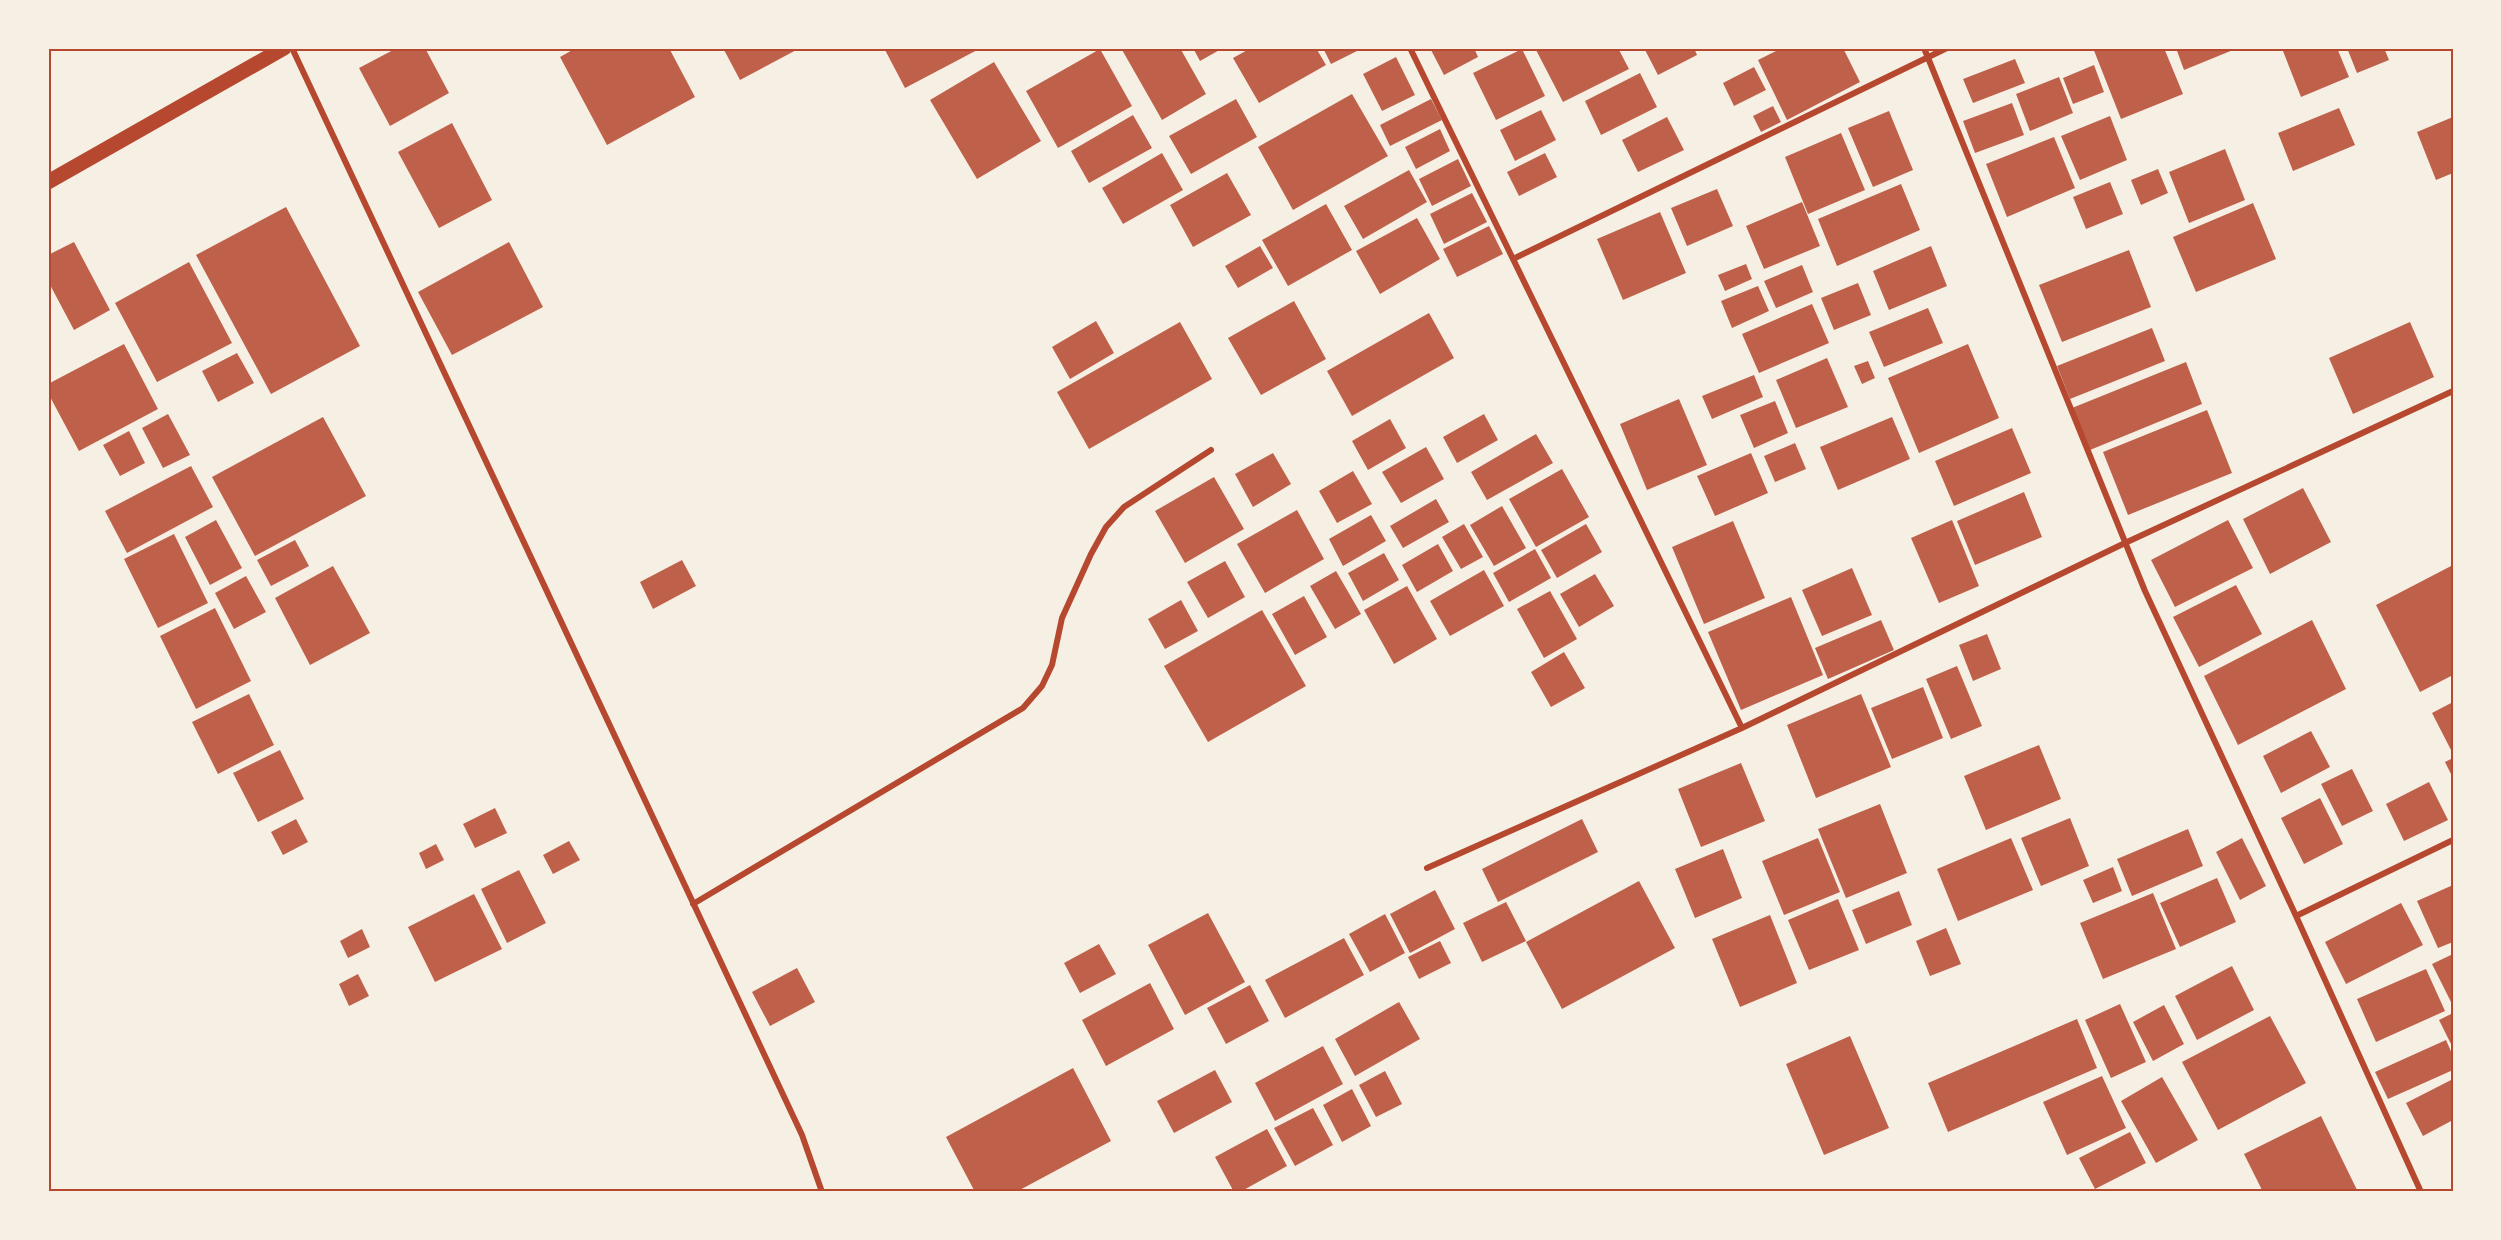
<svg xmlns="http://www.w3.org/2000/svg" width="2501" height="1240" font-family="Karla,sans-serif">
	<style>
		.building { fill: #bf614a }
		.lines { fill: none; stroke-linecap: round; stroke-linejoin: round }
		.minor { stroke: #b5482f; stroke-width: 6 }
		.primary { stroke: #b5482f; stroke-width: 15 }
		.neatline { fill: none; stroke: #b5482f; stroke-width: 2 }
	</style>
	<rect width="100%" height="100%" fill="#f6efe4"/>
	<path class="building" d="M397,48H425L449,93L390,126L359,68Z
		M576,48H669L695,97L607,145L560,57Z
		M723,48H800L740,80Z
		M884,48H981L905,88Z
		M1121,48H1180L1206,94L1162,120Z
		M1193,48H1223L1200,61Z
		M1251,48H1316L1326,65L1259,103L1233,58Z
		M1323,48H1363L1331,64Z
		M1430,48H1474L1478,57L1444,75Z
		M1535,48H1618L1629,69L1563,102Z
		M1644,48H1694L1697,55L1658,75Z
		M1782,48H1843L1860,82L1787,120L1758,60Z
		M2093,48H2164L2183,94L2121,119Z
		M2176,48H2232L2233,50L2184,70Z
		M2290,48H2337L2349,77L2301,97L2283,51Z
		M2347,48H2384L2389,60L2357,73Z
		M1100,49L1132,106L1058,148L1026,91Z
		M1522,49L1545,96L1496,120L1473,73Z
		M1396,57L1415,95L1382,111L1363,74Z
		M2015,59L2025,83L1973,103L1963,79Z
		M994,62L1041,141L977,179L930,100Z
		M2094,65L2104,92L2073,104L2063,78Z
		M1754,67L1766,90L1734,106L1723,83Z
		M1640,73L1657,107L1601,135L1585,101Z
		M2059,77L2073,113L2030,131L2016,94Z
		M1352,94L1388,156L1293,210L1258,147Z
		M1236,99L1257,137L1191,174L1169,136Z
		M1431,99L1442,120L1390,146L1380,125Z
		M2012,103L2024,135L1975,153L1963,121Z
		M1773,106L1781,122L1761,132L1753,116Z
		M2339,108L2355,145L2293,171L2278,133Z
		M1541,110L1556,140L1515,161L1500,130Z
		M1889,111L1913,170L1873,187L1848,128Z
		M1133,115L1152,148L1089,183L1071,151Z
		M2110,116L2127,160L2080,180L2061,136Z
		M1667,117L1684,150L1638,172L1622,140Z
		M2453,117V173L2436,180L2417,132Z
		M452,123L492,200L439,228L398,152Z
		M1440,129L1450,151L1416,169L1405,147Z
		M1841,133L1865,190L1808,214L1785,157Z
		M2054,137L2075,188L2007,217L1986,164Z
		M2225,149L2245,200L2189,223L2169,172Z
		M1162,153L1183,190L1123,224L1102,188Z
		M1545,153L1557,177L1519,196L1507,172Z
		M1458,159L1471,186L1432,206L1419,179Z
		M2158,169L2168,193L2141,205L2131,180Z
		M1409,170L1427,202L1363,239L1344,206Z
		M1227,173L1251,215L1193,247L1170,205Z
		M2110,182L2123,214L2086,229L2073,197Z
		M1901,184L1920,230L1837,266L1818,219Z
		M1717,189L1733,226L1687,246L1671,208Z
		M1472,193L1487,222L1444,244L1430,214Z
		M1802,202L1820,246L1764,269L1746,226Z
		M2253,203L2276,259L2196,292L2173,237Z
		M1326,204L1352,250L1288,286L1262,240Z
		M286,207L360,346L271,394L196,255Z
		M1660,212L1686,273L1623,300L1597,239Z
		M1417,218L1440,259L1380,294L1356,251Z
		M1489,226L1503,254L1457,277L1443,249Z
		M74,242L110,310L74,330L48,281V255Z
		M509,242L543,307L452,355L418,292Z
		M1260,246L1273,268L1238,288L1225,266Z
		M1931,246L1947,286L1889,310L1873,271Z
		M2129,250L2151,307L2062,342L2039,285Z
		M189,262L232,343L157,382L115,303Z
		M1746,264L1752,279L1725,291L1718,275Z
		M1802,265L1813,292L1776,308L1764,281Z
		M1858,283L1871,315L1834,330L1821,298Z
		M1758,286L1769,311L1732,328L1721,301Z
		M1294,301L1326,359L1261,395L1228,338Z
		M1812,304L1829,343L1759,373L1742,334Z
		M1928,308L1943,343L1884,367L1869,332Z
		M1429,313L1454,358L1352,416L1327,371Z
		M1096,321L1114,353L1070,379L1052,347Z
		M1180,322L1212,379L1089,449L1057,392Z
		M2410,322L2434,377L2353,414L2329,358Z
		M2152,328L2165,361L2070,399L2057,366Z
		M124,344L158,409L79,451L48,393V384Z
		M1968,344L1999,418L1919,453L1888,378Z
		M237,353L254,383L218,402L202,371Z
		M1827,358L1848,407L1796,428L1776,380Z
		M1868,361L1875,378L1862,384L1854,366Z
		M2186,362L2202,404L2090,450L2072,408Z
		M1754,375L1763,397L1712,419L1702,396Z
		M1679,399L1707,465L1647,490L1620,424Z
		M1775,401L1788,433L1754,448L1740,415Z
		M2207,410L2232,473L2128,515L2103,452Z
		M168,414L190,455L163,468L142,428Z
		M1484,414L1498,440L1457,463L1443,437Z
		M323,417L366,496L255,556L212,477Z
		M1892,417L1910,459L1838,490L1820,447Z
		M1390,419L1406,448L1368,470L1352,441Z
		M2012,428L2031,473L1954,506L1935,461Z
		M129,431L145,463L120,476L103,445Z
		M1536,434L1553,463L1487,500L1471,472Z
		M1795,443L1806,469L1775,482L1764,456Z
		M1426,447L1444,479L1401,503L1382,472Z
		M1273,453L1291,484L1253,507L1235,474Z
		M1751,453L1768,493L1715,516L1697,476Z
		M191,466L213,507L127,553L105,511Z
		M1562,469L1589,517L1536,547L1509,499Z
		M1353,471L1372,504L1337,523L1319,491Z
		M1214,477L1244,529L1185,563L1155,511Z
		M2303,488L2331,542L2270,574L2243,519Z
		M2024,492L2042,537L1975,565L1957,521Z
		M1436,499L1449,522L1403,548L1390,526Z
		M1502,506L1526,548L1494,566L1470,525Z
		M1297,510L1324,559L1265,593L1237,544Z
		M1371,515L1386,541L1343,566L1329,539Z
		M216,520L242,568L210,585L185,537Z
		M1952,520L1979,586L1939,603L1911,538Z
		M2228,520L2253,568L2175,607L2151,560Z
		M1733,521L1765,598L1704,624L1672,547Z
		M1464,524L1483,557L1461,569L1442,537Z
		M1586,524L1602,552L1557,578L1541,550Z
		M174,534L208,603L158,628L124,559Z
		M295,540L309,566L271,586L257,560Z
		M1438,544L1453,571L1417,592L1402,565Z
		M1535,549L1551,578L1509,602L1493,573Z
		M1384,553L1399,580L1363,601L1348,573Z
		M682,560L696,586L653,609L640,582Z
		M1225,561L1245,597L1208,618L1187,582Z
		M2453,565V675L2420,692L2376,605Z
		M333,566L370,633L310,665L275,598Z
		M1852,568L1872,615L1822,636L1802,590Z
		M1484,570L1504,606L1450,636L1430,601Z
		M1336,571L1361,614L1335,629L1310,586Z
		M1595,574L1614,606L1579,627L1560,594Z
		M246,576L266,612L234,629L215,593Z
		M2236,585L2262,634L2199,667L2173,617Z
		M1407,586L1437,639L1394,664L1364,610Z
		M1550,591L1577,639L1544,658L1517,609Z
		M1304,596L1327,637L1295,655L1272,614Z
		M1791,597L1823,675L1741,710L1708,632Z
		M1181,600L1198,631L1165,649L1148,619Z
		M215,608L251,681L196,709L160,636Z
		M1262,610L1306,686L1208,742L1164,666Z
		M1881,620L1894,650L1828,679L1815,648Z
		M2312,620L2346,689L2238,745L2204,676Z
		M1987,634L2001,669L1973,681L1959,645Z
		M1564,652L1585,688L1551,707L1531,672Z
		M1957,666L1982,726L1951,739L1926,679Z
		M1923,687L1943,738L1892,759L1871,708Z
		M249,694L274,745L218,774L192,722Z
		M1861,694L1891,767L1816,798L1787,725Z
		M2453,702V749L2451,750L2432,713Z
		M2311,731L2330,767L2281,793L2263,756Z
		M2039,745L2061,799L1986,830L1964,776Z
		M280,750L304,799L258,822L233,773Z
		M2453,758V778L2445,762Z
		M1741,763L1765,821L1701,847L1678,789Z
		M2352,769L2373,811L2342,826L2321,784Z
		M2429,782L2448,820L2404,841L2386,804Z
		M2320,798L2343,844L2304,864L2281,818Z
		M1880,804L1907,873L1846,898L1818,829Z
		M495,808L507,833L475,848L463,824Z
		M2070,818L2089,866L2041,886L2021,838Z
		M296,819L308,842L283,855L271,832Z
		M1582,819L1598,852L1498,902L1482,869Z
		M2188,829L2203,866L2132,896L2117,859Z
		M1818,838L1840,892L1784,915L1762,861Z
		M2011,838L2033,890L1958,921L1937,869Z
		M2242,838L2266,886L2240,900L2216,852Z
		M569,841L580,860L553,874L543,855Z
		M436,844L444,860L426,869L419,853Z
		M1723,849L1742,898L1695,918L1675,869Z
		M2113,867L2122,891L2093,903L2083,880Z
		M519,870L546,923L507,943L481,889Z
		M2217,878L2236,922L2180,947L2160,903Z
		M1639,881L1675,948L1562,1009L1526,942Z
		M2453,885V942L2438,948L2417,901Z
		M1435,890L1455,929L1410,953L1390,914Z
		M1899,891L1912,925L1866,944L1852,910Z
		M2153,893L2176,949L2103,979L2080,923Z
		M474,894L502,949L435,982L408,927Z
		M1838,899L1859,950L1809,970L1788,920Z
		M1506,902L1526,941L1482,962L1463,923Z
		M2401,903L2423,945L2346,984L2325,942Z
		M1208,913L1245,982L1185,1015L1148,945Z
		M1385,914L1405,953L1370,972L1349,934Z
		M1770,915L1797,983L1740,1007L1712,939Z
		M1946,928L1961,964L1930,976L1916,941Z
		M362,929L370,947L348,958L340,941Z
		M1344,938L1364,975L1285,1018L1265,980Z
		M1440,941L1451,963L1419,979L1408,957Z
		M1099,944L1116,974L1080,993L1064,963Z
		M2453,954V1001L2451,1002L2432,964Z
		M2232,966L2254,1010L2197,1040L2175,996Z
		M797,968L815,1002L770,1026L752,992Z
		M2426,969L2445,1011L2376,1042L2357,999Z
		M358,974L369,996L349,1006L339,984Z
		M1150,983L1174,1029L1106,1066L1082,1020Z
		M1250,985L1269,1021L1226,1044L1207,1008Z
		M1399,1002L1420,1039L1355,1076L1335,1039Z
		M2120,1004L2146,1062L2111,1078L2085,1020Z
		M2164,1005L2184,1044L2153,1061L2133,1022Z
		M2453,1013V1048L2439,1020Z
		M2270,1016L2306,1083L2218,1130L2182,1062Z
		M2077,1019L2097,1068L1948,1132L1928,1083Z
		M1850,1036L1889,1128L1824,1155L1786,1064Z
		M2446,1040L2453,1056V1070L2388,1099L2375,1072Z
		M1323,1046L1343,1084L1275,1121L1255,1083Z
		M1073,1068L1111,1141L1016,1192H975L946,1137Z
		M1215,1070L1232,1102L1174,1133L1157,1101Z
		M1385,1071L1402,1104L1376,1117L1359,1085Z
		M2102,1076L2126,1128L2067,1155L2043,1102Z
		M2162,1077L2198,1140L2156,1163L2121,1101Z
		M2453,1079V1120L2423,1136L2406,1103Z
		M1352,1089L1371,1126L1342,1142L1323,1105Z
		M1313,1108L1333,1145L1295,1166L1274,1128Z
		M2321,1116L2358,1192H2263L2244,1154Z
		M1267,1129L1287,1166L1240,1192H1234L1215,1157Z
		M2130,1132L2146,1163L2095,1189L2079,1158Z"/>
	<g class="lines">
		<path class="minor" d="M292,48L802,1135L822,1192
			M1410,48L1742,728
			M1924,48L2145,591L2296,916L2421,1192
			M1513,259L1947,48
			M1427,868L1742,728L2125,543L2453,391
			M693,904L1023,708L1042,686L1052,665L1062,618L1091,554L1106,527L1124,507L1211,450
			M2296,916L2453,840"/>
		<path class="primary" d="M48,182L284,48"/>
	</g>
	<rect width="2501" height="1240" fill="none" stroke="#f6efe4" stroke-width="99"/>
	<rect x="50" y="50" width="2402" height="1140" class="neatline"/>
</svg>
